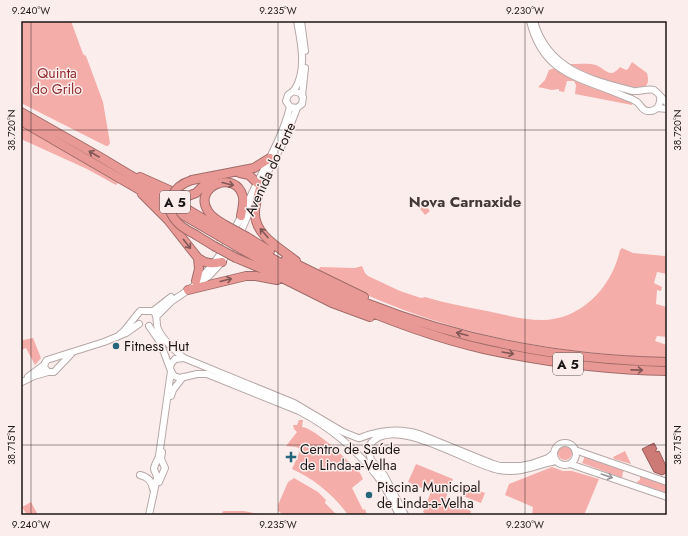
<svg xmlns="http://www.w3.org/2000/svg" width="688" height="536" font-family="Jost,sans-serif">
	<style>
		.green { fill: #f5adaa }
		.water { fill: #cd7a77; stroke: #985c5a }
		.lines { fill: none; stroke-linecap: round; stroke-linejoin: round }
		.secondary-casing { stroke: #b5a8a7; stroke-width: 8 }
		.highway-casing { stroke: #a16c69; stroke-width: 10 }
		.secondary { stroke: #fff; stroke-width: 6 }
		.highway { stroke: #e99995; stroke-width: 8 }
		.highway-bridge-casing { stroke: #a16c69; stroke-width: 10; stroke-linecap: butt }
		.highway-bridge { stroke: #e99995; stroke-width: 8 }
		.oneway { stroke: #825856 }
		.oneway2 { stroke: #999797 }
		.ticks { fill: none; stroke: #1c1717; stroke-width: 1; stroke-opacity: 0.45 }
		.poi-dot { fill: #25667a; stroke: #fbedeb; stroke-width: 1.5 }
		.labels { text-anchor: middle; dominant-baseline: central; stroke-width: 3; stroke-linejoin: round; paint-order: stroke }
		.shield { fill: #fbedeb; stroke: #5f5757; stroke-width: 1 }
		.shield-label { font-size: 13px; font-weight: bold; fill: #1c1717 }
		.park-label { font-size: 14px; fill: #912d30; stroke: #fbedeb }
		.street-label { font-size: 14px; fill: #1c1717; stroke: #fbedeb }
		.poi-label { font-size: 14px; fill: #1c1717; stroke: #fbedeb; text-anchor: start }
		.neighbourhood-label { font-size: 15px; font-weight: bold; fill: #423837; stroke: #fbedeb }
		.neatline { fill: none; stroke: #1c1717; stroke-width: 1.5 }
		.ticks-label { font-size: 10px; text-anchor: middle; fill: #1c1717 }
	</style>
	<rect width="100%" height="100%" fill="#fbedeb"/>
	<path class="green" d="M21,21H71L83,54L86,56L103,102L110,143L108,146H106L21,103Z
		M632,62L647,73C648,77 650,84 644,87C633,93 581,72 570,64C577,64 591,63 596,65C607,70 610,79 620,67L626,70L628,69Z
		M555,68C577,86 607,91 632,103V105L575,94L576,85L574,81H567L564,92L559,91V89L552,90L538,87L545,80L549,70Z
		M21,125L118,183L116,185L87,169L21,139Z
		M422,201L430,211L425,215L417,205Z
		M622,248L633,253L665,256L667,250V274L657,272L654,283L662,287L661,291L657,290L656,304L667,307V337L657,336L655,341L667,345V358C572,354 475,340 386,303C363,294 340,282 318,271L320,267L355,268L362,266L365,273L368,276L400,291L421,298L425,297C445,303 466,307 487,311C505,315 524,320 542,320C581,320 612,287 620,250Z
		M21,338L23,340L33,338L41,358L35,365L26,348L21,350Z
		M299,420H303L302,427C315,428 350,462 360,473L363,479L352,488L363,510L365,509L367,515H348C335,496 313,478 292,469L301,449L296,447L286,446L297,432L294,429L293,425H297Z
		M558 453a7 7 0 1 1 14 0a7 7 0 1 1-14 0Z
		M625,451L631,464L614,459L613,457Z
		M584,456L625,470L623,472L622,478L582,463L584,459Z
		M416,464L453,479L445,500L471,511L470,515H427L423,512L431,492L408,482Z
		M552,467L563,471H572L599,479L584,515H532L533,507L505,495L509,484Z
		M640,476L667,485V493L637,483L638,481L640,480Z
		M294,478L318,492L326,500L325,503L337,515H284L278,511V505L288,482Z
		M467,486L485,493L481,503L463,496Z
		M31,502L38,515H27L22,507Z
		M224,511H244L263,515H224L222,512Z"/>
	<path class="water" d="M654,443L657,449H656V452L659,451L667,468V474L666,473L662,475L654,472L642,449Z"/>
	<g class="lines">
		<g class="secondary-casing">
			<path id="secondary" d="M301,21L305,51
				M530,21C544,77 582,77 626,97C630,98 634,100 637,102C641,105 642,111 648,111C657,112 661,104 660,97
				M534,21C547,69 590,80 633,91C640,92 647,88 654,90C657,92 663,99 667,103
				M293,91L300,93L303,97L302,104L297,108L290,107L286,101L288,95C290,93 293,92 295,89C307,70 301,42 297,21
				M302,96L305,68
				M657,108L667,109
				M260,187L285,139L297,108
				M199,279C226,255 240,217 256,185C269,159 283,135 290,107
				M153,311L171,297
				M157,316L172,301L209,276L222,262L242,229L255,199
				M149,326L160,342L171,371L174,376L180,378L197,374H207L299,411C330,427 359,452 380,480C388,491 393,503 399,515
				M117,337L124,331L140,311H153C159,316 155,322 158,329C163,340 174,350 184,358L294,403L343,432L358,438
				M170,367L171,364L175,359L184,358
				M48,372L44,367L45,363L47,360L104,342L126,333L139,324
				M28,377L44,365
				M22,382L34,376L48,372H54L72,353
				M171,396L173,390L183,377
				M360,438C380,430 399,428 419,434L493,464L500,466H521L531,464L548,458L554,453
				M554 454a11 11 0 1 1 22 0a11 11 0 1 1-22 0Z
				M369,446C391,411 469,465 499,470C522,474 535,465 556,461
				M368,448L371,460L384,475L405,515
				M575,450L667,482
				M570,464L667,497
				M140,475C148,477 152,481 153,489
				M159,482L165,468L161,459L162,452
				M149,515L157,478C157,474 155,473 154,469C154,465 158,460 159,456L171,371"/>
		</g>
		<g class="highway-casing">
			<path id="highway" d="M21,112L100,157L222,230
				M21,121L219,236
				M240,173L249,175L257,183
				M140,177L178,194L188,196L196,193L207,182L216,176
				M192,180L254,168L270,158
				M261,184C259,193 255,203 255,212C254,235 280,248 296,261
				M142,194L168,220L198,258C206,264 212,264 222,262
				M225,225C219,221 212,218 208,211C192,187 236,168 243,197C244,203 242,210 241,216
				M196,235L214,246
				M247,237L270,251
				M244,243C284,265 324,287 366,303C462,341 565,360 667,362
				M241,249C270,265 299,282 330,295C379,317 431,337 484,349C544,362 605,370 667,371
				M236,258L270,272L332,303L370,317
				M286,259L364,297
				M196,281L199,269L198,258
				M188,290L246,276H256L277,280"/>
		</g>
		<use href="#secondary" class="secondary"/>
		<use href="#highway" class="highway"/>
		<g class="highway-bridge-casing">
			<path id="highway-bridge" d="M192,180C173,186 161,205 177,222C182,228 189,231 196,235
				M225,225L247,237
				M222,230L244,243
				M219,236L241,249
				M214,246L236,258"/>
		</g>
		<use href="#highway-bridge" class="highway-bridge"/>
	</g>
	<defs><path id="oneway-shaft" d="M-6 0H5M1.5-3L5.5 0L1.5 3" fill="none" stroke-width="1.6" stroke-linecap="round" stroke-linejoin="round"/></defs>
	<g class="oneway">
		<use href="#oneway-shaft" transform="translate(94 154) rotate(-150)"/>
		<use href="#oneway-shaft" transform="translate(228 184) rotate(14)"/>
		<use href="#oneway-shaft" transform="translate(264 233) rotate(-131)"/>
		<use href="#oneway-shaft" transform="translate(187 244) rotate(52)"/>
		<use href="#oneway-shaft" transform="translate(226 280) rotate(-14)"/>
		<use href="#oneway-shaft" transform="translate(462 334) rotate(-166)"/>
		<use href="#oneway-shaft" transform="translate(508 353) rotate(10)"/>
		<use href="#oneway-shaft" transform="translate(637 370) rotate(1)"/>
	</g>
	<use class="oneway2" href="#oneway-shaft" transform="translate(607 476) rotate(19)"/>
	<path class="ticks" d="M31,21V515M278,21V515M525,21V515M21,130H667M21,445H667"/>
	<g class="poi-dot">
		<circle cx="116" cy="346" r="4"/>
		<path d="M289 451h4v4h4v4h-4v4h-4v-4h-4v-4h4z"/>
		<circle cx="369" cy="495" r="4"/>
	</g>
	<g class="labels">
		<g class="shield">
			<rect x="160" y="191" width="30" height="22" rx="3"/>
			<rect x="553" y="353" width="30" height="22" rx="3"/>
		</g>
		<g class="shield-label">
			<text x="175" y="202">A 5</text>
			<text x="568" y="364">A 5</text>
		</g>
		<g class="park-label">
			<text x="57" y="73">Quinta<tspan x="57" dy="16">do Grilo</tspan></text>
		</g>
		<g class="street-label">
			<text transform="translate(270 169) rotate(-65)">Avenida do Forte</text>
		</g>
		<g class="poi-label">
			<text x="124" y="346">Fitness Hut</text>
			<text x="300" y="449">Centro de Saúde<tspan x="300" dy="16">de Linda-a-Velha</tspan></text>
			<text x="377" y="487">Piscina Municipal<tspan x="377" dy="16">de Linda-a-Velha</tspan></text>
		</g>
		<g class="neighbourhood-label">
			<text x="465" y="202">Nova Carnaxide</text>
		</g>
	</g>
	<rect width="688" height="536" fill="none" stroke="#fbedeb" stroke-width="44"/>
	<rect x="22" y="22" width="644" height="492" class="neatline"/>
	<g class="ticks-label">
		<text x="31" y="14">9.240°W</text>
		<text x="278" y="14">9.235°W</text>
		<text x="525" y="14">9.230°W</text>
		<text transform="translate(11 130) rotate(-90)" y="4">38.720°N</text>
		<text transform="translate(677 130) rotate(-90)" y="4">38.720°N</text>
		<text transform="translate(11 445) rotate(-90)" y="4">38.715°N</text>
		<text transform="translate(677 445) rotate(-90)" y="4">38.715°N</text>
		<text x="31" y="528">9.240°W</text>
		<text x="278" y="528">9.235°W</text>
		<text x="525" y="528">9.230°W</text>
	</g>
</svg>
